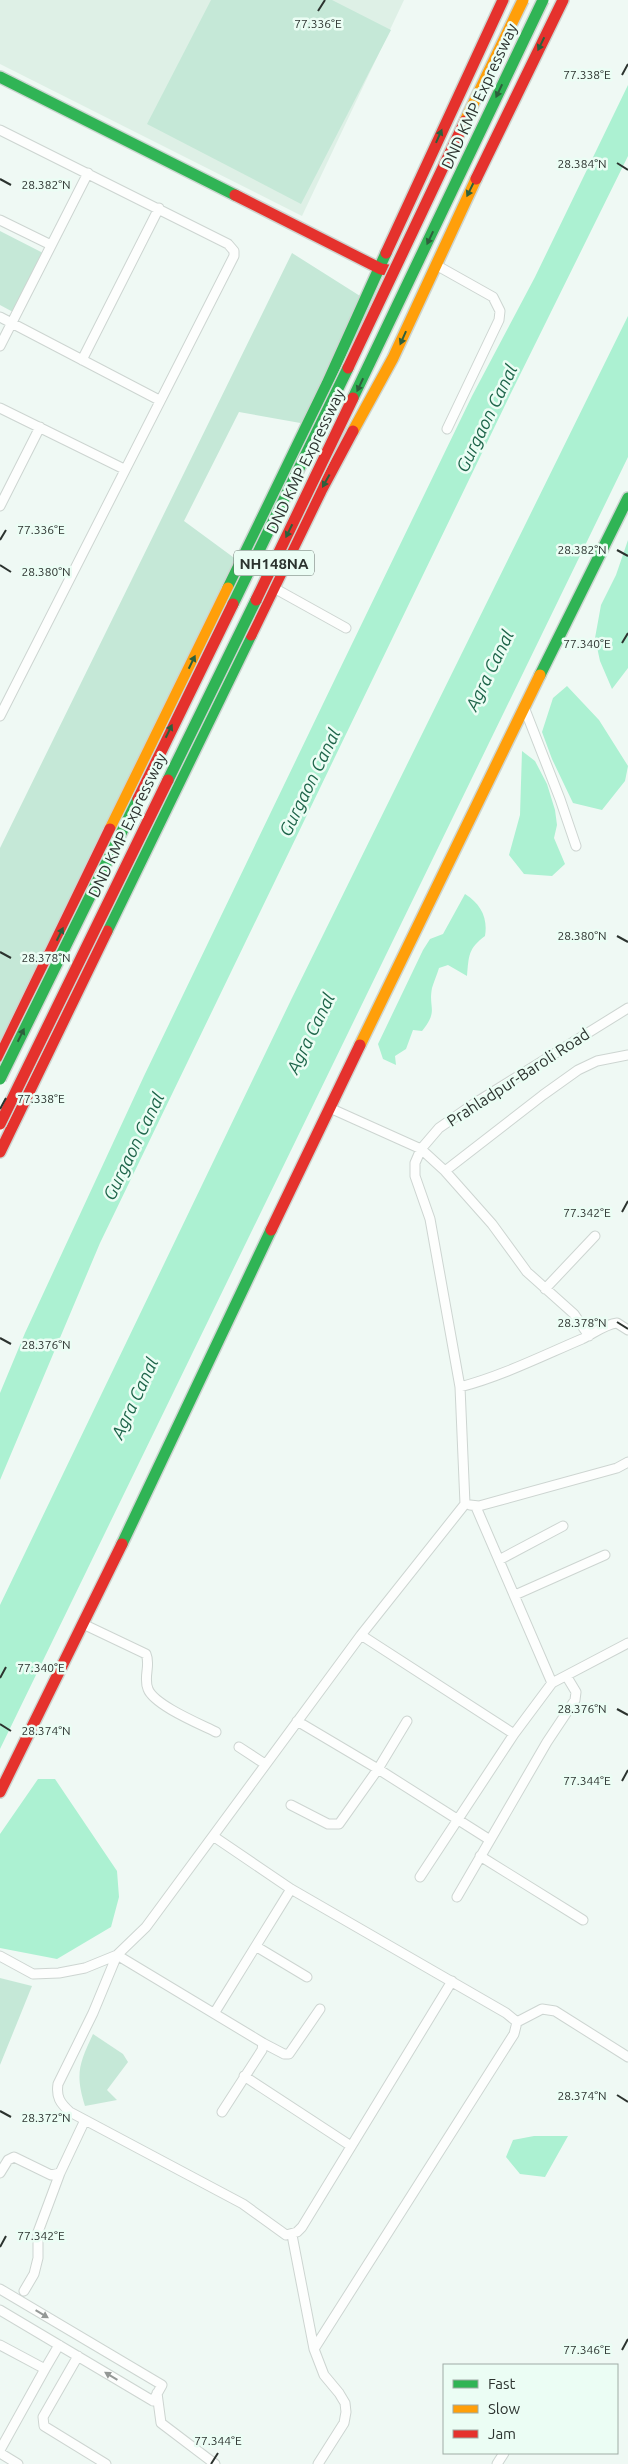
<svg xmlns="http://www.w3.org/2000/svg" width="628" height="2464" font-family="Ubuntu,sans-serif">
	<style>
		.built { fill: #def0e6 }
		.green { fill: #c5e8d7 }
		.water { fill: #acf1d2 }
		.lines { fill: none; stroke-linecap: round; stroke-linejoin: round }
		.street-casing { stroke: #cdd5d1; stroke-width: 11 }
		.fast-casing { stroke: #cdd5d1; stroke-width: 14 }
		.slow-casing { stroke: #cdd5d1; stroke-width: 14 }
		.jam-casing { stroke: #cdd5d1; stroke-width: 14 }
		.street { stroke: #fdfefd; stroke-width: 9 }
		.fast { stroke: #30b455; stroke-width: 11 }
		.slow { stroke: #ff9f0a; stroke-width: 11 }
		.jam { stroke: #e5322d; stroke-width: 11 }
		.fast-bridge-casing { stroke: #cdd5d1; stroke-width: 14; stroke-linecap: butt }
		.slow-bridge-casing { stroke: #cdd5d1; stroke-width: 14; stroke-linecap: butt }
		.jam-bridge-casing { stroke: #cdd5d1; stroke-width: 14; stroke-linecap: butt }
		.fast-bridge { stroke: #30b455; stroke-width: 11 }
		.slow-bridge { stroke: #ff9f0a; stroke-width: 11 }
		.jam-bridge { stroke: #e5322d; stroke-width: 11 }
		.oneway { fill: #2d603c }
		.oneway2 { fill: #949896 }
		.ticks { fill: none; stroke: #2c332f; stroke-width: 2 }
		.labels { text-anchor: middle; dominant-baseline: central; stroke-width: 5; stroke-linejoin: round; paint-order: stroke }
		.shield { fill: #ebfdf4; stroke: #65706a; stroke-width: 1 }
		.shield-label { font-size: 15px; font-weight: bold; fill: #2c332f }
		.street-label { font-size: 16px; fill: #2c332f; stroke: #ebfdf4 }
		.water-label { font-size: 18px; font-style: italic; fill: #1e654a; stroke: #ebfdf4 }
		.ticks-label { font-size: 12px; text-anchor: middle; fill: #2c332f; stroke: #ebfdf4; stroke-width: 5; stroke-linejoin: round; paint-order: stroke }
	</style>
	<rect width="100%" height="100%" fill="#eff9f4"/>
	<path class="built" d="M0,0H404L302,216L0,64Z"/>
	<path class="green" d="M211,0H332L391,30L301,204L147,124Z
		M0,231L43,253L13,312L0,305Z
		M292,253L368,301L306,424L239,412L184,521L237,560L0,1045V848Z
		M0,1978L32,1986L0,2065Z
		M93,2034L123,2054L128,2062L107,2090L117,2100L85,2106C75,2074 79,2064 93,2034Z"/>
	<path class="water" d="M628,85V156L510,395L100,1243L0,1480V1393L25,1333L144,1076L335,679L472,396L535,277Z
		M628,316V457L0,1749V1605L291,1000Z
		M628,540V668L612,689L600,661L595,638L601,605L616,575Z
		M567,686L599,720L628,766L625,781L602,810L573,803L552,759L542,732L553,698Z
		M522,751L535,761L547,784L555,810L557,825L554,838L565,864L552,876L524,874L509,855L520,815Z
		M465,894C481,904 488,918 485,936C468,949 469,955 467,976L448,965L439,968C437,975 434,981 432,988C428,1009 439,1010 422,1031L413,1030L406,1049L395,1056L396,1065L383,1059L378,1044L423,950L430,939L443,934Z
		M38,1779H55L117,1871L119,1897L111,1927L57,1959L0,1948V1834Z
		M534,2136H568L545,2177L520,2174L506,2157L513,2140Z"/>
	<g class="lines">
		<g class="street-casing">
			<path id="street" d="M0,130L228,244L234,251V256L0,716
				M0,220L51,245
				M436,265L493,297L500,311L499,320L447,429
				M0,317L159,400
				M0,346L88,173
				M82,360L159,208
				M0,408L124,469
				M0,506L40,427
				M274,588L346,628
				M524,707L560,799L576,846
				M332,1109L421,1149L439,1128L475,1103L628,1008
				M445,1171L543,1095L578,1070L597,1061L628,1055
				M545,1289L595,1236
				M460,1387C502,1376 542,1356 582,1339C593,1334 605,1324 617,1323L628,1330
				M470,1505L479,1506L617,1468L628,1462
				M499,1560L563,1526
				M515,1595L605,1555
				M83,1624L146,1654C151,1665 143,1677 148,1689C154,1705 200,1724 216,1732
				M361,1635L514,1734
				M552,1683L628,1643
				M297,1721L378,1769L490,1840
				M239,1747L265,1764
				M291,1805L328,1824H339L378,1769L407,1721
				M213,1836L291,1889L506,2013L517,2022L514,2034L314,2349
				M480,1856L583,1920
				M420,1877L514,1734L552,1683L476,1507
				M457,1897L547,1742L575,1700L576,1692L567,1677
				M257,1947L307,1977
				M0,1956L33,1974L59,1973L85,1968L117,1955L146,1927L361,1635L465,1504L460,1387L430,1219L415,1176V1163L421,1149L445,1171L492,1224L527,1272L574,1314L589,1336
				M215,2012L291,1889
				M517,2022L542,2009L555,2011L628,2057
				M263,2043L284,2054H289L320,2009
				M244,2076L351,2146
				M222,2112L262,2050L263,2043L117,1955L93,2013L58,2084C56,2097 60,2103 70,2112L243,2204L286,2235L297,2232L302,2227L452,1981
				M0,2173L8,2160L14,2157L51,2175L60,2173L85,2120
				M292,2235L314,2349L324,2375L339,2393L345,2403L346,2412L344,2423L318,2464
				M0,2289L162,2385L153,2401L0,2310
				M24,2291L34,2274L38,2258V2232L60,2173
				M0,2345L45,2369L59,2345
				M78,2356L43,2417L44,2426L106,2464
				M157,2393L161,2423L215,2464
				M0,2450L45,2369
				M0,2453L18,2464
				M497,2464L504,2453"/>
		</g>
		<g class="fast-casing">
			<path id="fast" d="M0,77L235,195
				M228,588L327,384L386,253
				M540,675L628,498
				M107,931L251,635
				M122,1544L271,1230"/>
		</g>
		<g class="slow-casing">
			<path id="slow" d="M353,431L393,358L476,179
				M110,829L228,588
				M360,1045L540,675"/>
		</g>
		<g class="jam-casing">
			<path id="jam" d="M476,179L563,0
				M235,195L381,269L388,270
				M386,253L503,0
				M251,635L321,491L353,431
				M0,1056L110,829
				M0,1152L107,931
				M271,1230L360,1045
				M0,1792L122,1544"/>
		</g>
		<use href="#street" class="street"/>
		<use href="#fast" class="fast"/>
		<use href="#slow" class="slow"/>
		<use href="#jam" class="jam"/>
		<g class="fast-bridge-casing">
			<path id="fast-bridge" d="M353,398L543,0
				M233,604L348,368
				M168,780L256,600
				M0,1079L138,799"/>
		</g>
		<g class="slow-bridge-casing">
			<path id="slow-bridge" d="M465,121L523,0"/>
		</g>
		<g class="jam-bridge-casing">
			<path id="jam-bridge" d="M348,368L465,121
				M256,600L353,398
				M138,799L233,604
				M0,1124L168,780"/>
		</g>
		<use href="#fast-bridge" class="fast-bridge"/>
		<use href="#slow-bridge" class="slow-bridge"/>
		<use href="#jam-bridge" class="jam-bridge"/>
	</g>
	<defs><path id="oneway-solid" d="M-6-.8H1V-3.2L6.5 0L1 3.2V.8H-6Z" transform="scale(1.25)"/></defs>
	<g class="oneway">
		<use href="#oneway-solid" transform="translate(541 44) rotate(116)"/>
		<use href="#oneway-solid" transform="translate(499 91) rotate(115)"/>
		<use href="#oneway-solid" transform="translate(439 136) rotate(-66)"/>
		<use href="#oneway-solid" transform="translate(470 190) rotate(116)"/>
		<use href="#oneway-solid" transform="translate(430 238) rotate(115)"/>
		<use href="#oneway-solid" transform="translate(403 338) rotate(114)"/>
		<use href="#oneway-solid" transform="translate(360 385) rotate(115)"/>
		<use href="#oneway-solid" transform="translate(326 481) rotate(119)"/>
		<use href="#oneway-solid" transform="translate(289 531) rotate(116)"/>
		<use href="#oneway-solid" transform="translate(192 662) rotate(-64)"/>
		<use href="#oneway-solid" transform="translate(169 731) rotate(-64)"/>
		<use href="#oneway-solid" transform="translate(60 934) rotate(-64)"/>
		<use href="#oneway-solid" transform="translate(21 1035) rotate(-64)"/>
	</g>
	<g class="oneway2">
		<use href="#oneway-solid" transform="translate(42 2314) rotate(31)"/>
		<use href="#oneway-solid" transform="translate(111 2376) rotate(-149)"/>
	</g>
	<path class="ticks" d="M318,11L325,0M622,75L628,64M617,163L628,170M0,179L11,185M0,540L6,530M617,550L628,556M0,565L11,572M622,643L628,633M617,936L628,942M0,952L11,958M0,1109L6,1098M622,1212L628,1201M617,1322L628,1329M0,1338L11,1344M0,1678L6,1667M617,1709L628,1715M0,1724L11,1731M622,1781L628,1770M617,2095L628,2102M0,2111L11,2117M0,2247L6,2236M622,2350L628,2339M211,2464L218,2453"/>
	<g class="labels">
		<rect class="shield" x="234" y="550.5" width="80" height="25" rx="4"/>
		<g class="shield-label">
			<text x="274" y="563">NH148NA</text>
		</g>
		<g class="street-label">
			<text transform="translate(479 96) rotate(-65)">DND KMP Expressway</text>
			<text transform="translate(305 461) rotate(-64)">DND KMP Expressway</text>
			<text transform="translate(127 825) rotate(-64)">DND KMP Expressway</text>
			<text transform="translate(518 1077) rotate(-33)">Prahladpur-Baroli Road</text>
		</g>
		<g class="water-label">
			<text transform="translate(486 418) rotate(-64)">Gurgaon Canal</text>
			<text transform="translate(489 670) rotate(-64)">Agra Canal</text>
			<text transform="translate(309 782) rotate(-64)">Gurgaon Canal</text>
			<text transform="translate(310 1033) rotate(-64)">Agra Canal</text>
			<text transform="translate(133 1146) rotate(-64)">Gurgaon Canal</text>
			<text transform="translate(134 1398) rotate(-65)">Agra Canal</text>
		</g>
	</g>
	<g class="ticks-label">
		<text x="318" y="28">77.336°E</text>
		<text x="587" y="79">77.338°E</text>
		<text x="582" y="168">28.384°N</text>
		<text x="46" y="189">28.382°N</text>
		<text x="41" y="534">77.336°E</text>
		<text x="582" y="554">28.382°N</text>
		<text x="46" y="576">28.380°N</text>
		<text x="587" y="648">77.340°E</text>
		<text x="582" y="940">28.380°N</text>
		<text x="46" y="962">28.378°N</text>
		<text x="41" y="1103">77.338°E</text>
		<text x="587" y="1217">77.342°E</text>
		<text x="582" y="1327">28.378°N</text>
		<text x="46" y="1349">28.376°N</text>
		<text x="41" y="1672">77.340°E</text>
		<text x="582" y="1713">28.376°N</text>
		<text x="46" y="1735">28.374°N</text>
		<text x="587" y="1785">77.344°E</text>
		<text x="582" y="2100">28.374°N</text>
		<text x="46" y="2122">28.372°N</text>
		<text x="41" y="2240">77.342°E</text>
		<text x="587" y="2354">77.346°E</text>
		<text x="218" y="2445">77.344°E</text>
	</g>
	<rect x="443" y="2364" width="175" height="90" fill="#ebfdf4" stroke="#9faca5"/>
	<rect x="453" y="2380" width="25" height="8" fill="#30b455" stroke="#9faca5"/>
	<text x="488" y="2389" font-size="15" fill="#2c332f">Fast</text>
	<rect x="453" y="2405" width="25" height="8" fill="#ff9f0a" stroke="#9faca5"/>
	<text x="488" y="2414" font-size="15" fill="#2c332f">Slow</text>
	<rect x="453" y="2430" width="25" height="8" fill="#e5322d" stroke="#9faca5"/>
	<text x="488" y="2439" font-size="15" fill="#2c332f">Jam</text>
</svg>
